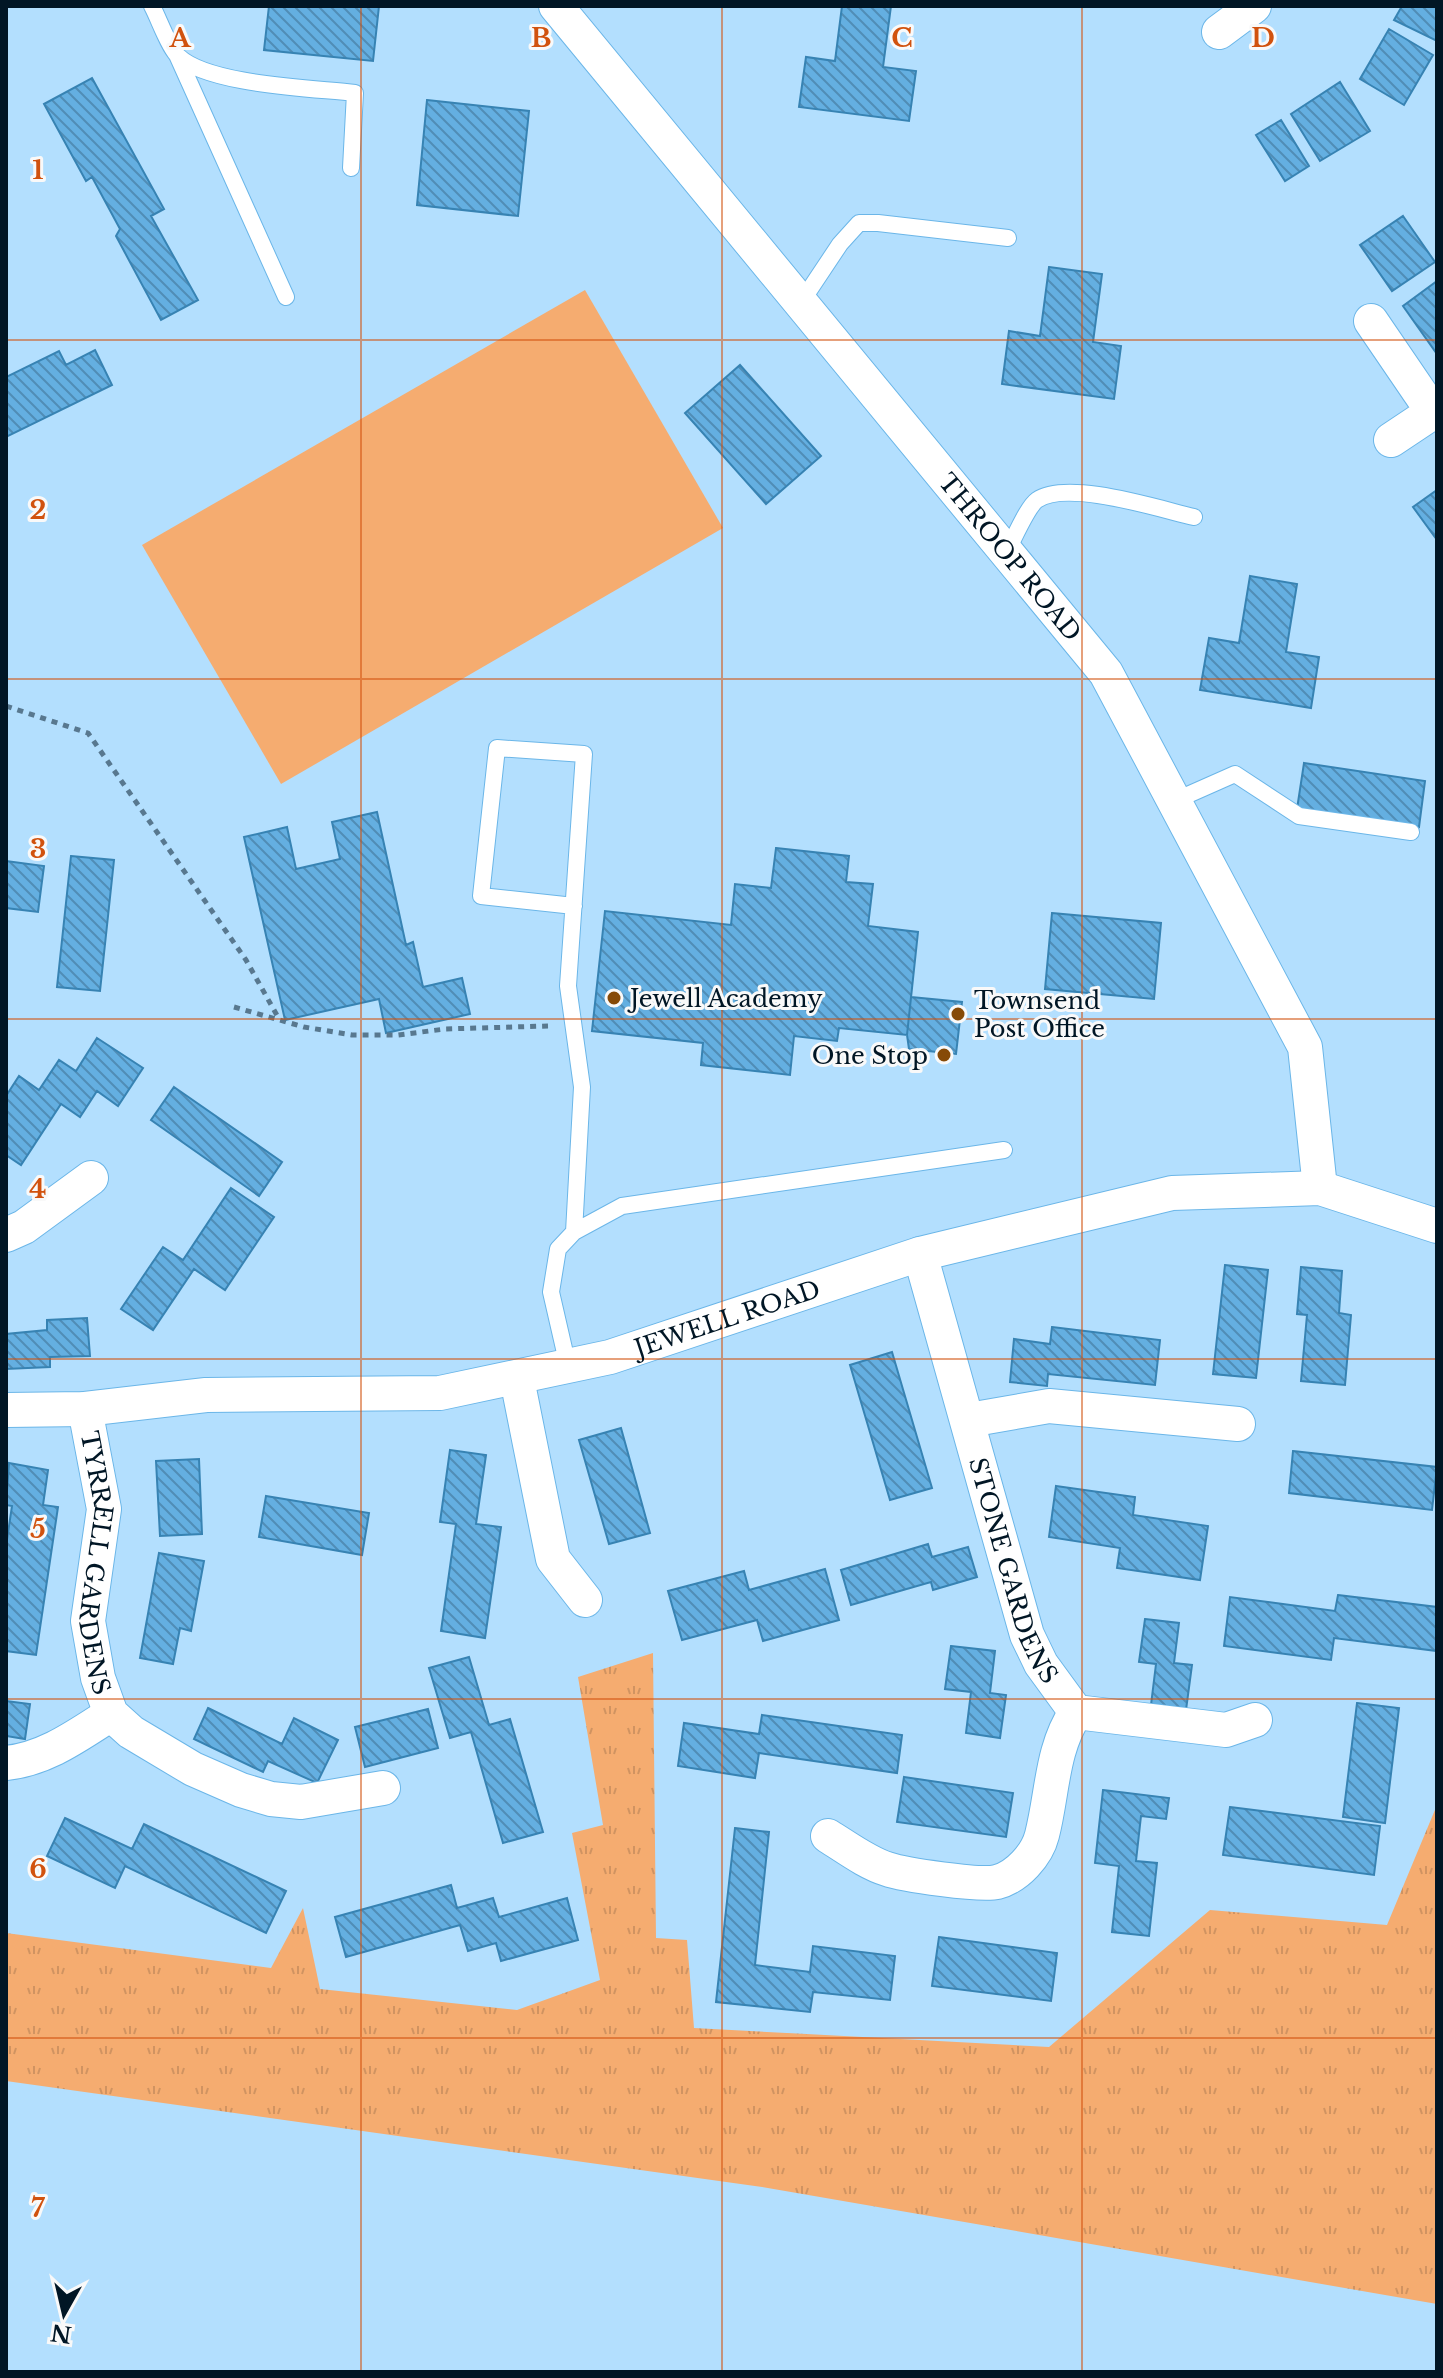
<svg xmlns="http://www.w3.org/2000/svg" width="1443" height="2378" font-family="'Libre Baskerville',serif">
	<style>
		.grass { fill: url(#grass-tufts) }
		.pitch { fill: #f5ac70 }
		.building { fill: url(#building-back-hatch); stroke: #3783b3; stroke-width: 2 }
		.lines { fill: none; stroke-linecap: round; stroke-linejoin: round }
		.lane-casing { stroke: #6bb6e8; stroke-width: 18 }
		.street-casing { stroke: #6bb6e8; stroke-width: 36 }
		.path { stroke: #58788f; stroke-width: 5; stroke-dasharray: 6 6; stroke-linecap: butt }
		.lane { stroke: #fff; stroke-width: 16 }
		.street { stroke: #fff; stroke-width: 34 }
		.grid { fill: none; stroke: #d1520e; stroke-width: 2; stroke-opacity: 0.55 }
		.poi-dot { fill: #864a07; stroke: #f9f9f9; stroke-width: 3 }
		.labels { text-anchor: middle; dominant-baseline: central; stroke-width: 6; stroke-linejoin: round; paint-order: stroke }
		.street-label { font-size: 24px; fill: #011625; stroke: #f9f9f9 }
		.poi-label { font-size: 24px; fill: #011625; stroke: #f9f9f9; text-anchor: start }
		.grid-label { font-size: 26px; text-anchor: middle; font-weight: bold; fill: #d1520e; stroke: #f9f9f9; stroke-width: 6; stroke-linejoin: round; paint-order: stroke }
	</style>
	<defs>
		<pattern id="grass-tufts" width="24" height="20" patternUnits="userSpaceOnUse" patternTransform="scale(2)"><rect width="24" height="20" fill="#f5ac70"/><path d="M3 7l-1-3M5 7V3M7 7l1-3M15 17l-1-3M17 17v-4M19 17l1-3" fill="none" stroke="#d09361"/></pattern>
		<pattern id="building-back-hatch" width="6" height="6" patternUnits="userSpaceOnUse" patternTransform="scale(2)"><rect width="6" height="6" fill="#64afe1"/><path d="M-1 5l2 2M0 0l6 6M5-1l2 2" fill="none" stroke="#508db6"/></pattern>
	</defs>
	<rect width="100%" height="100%" fill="#b3dffe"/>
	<path class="grass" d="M653,1653L656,1938L687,1940L694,2028L1049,2047L1210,1910L1387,1925L1437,1805V2304L762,2187L6,2081V1933L271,1968L303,1908L320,1989L517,2010L600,1980L572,1833L603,1825L578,1677Z"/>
	<path class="pitch" d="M585,290L723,528L281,784L142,545Z"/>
	<path class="building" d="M269,6H379L373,61L264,50Z
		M842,6H891L883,67L916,71L909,121L799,107L806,57L835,61Z
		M1402,6L1437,7V41L1394,20Z
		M1389,29L1433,55L1404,105L1360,79Z
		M92,78L164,209L151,216L198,300L161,320L116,236L120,229L92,177L86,181L44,104Z
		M1340,82L1370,131L1320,161L1291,114Z
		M427,100L529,111L518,216L417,205Z
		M1281,120L1309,166L1285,181L1256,135Z
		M1403,216L1435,262L1392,291L1360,245Z
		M1049,267L1102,274L1093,342L1121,346L1114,399L1002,384L1009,331L1040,336Z
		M1437,281V354L1403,306Z
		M95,350L112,385L6,437V377L59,351L66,365Z
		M740,365L821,456L766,504L685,413Z
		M1437,490V540L1413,507Z
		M1250,576L1297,584L1286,652L1319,657L1311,708L1200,690L1209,638L1239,643Z
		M1304,763L1425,781L1419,827L1297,809Z
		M377,812L406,945L413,942L423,987L462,978L470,1014L386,1033L379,999L285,1020L244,837L287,827L296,869L340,859L332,822Z
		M776,848L849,856L846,882L873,884L868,926L918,932L907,1035L839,1028L837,1041L794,1036L790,1075L701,1065L703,1043L592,1031L605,911L731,925L735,884L771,888Z
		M71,856L114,860L100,991L57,987Z
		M6,861L44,866L38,912L6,908Z
		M1052,913L1161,923L1154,999L1045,989Z
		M911,997L962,1002L956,1054L909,1049L907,1035Z
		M97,1038L143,1068L118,1106L97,1091L80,1117L61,1104L21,1165L6,1155V1096L19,1076L39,1090L59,1060L76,1071Z
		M174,1087L282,1162L259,1196L151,1120Z
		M231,1188L274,1217L225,1290L194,1269L153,1330L121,1309L163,1247L183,1260Z
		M1225,1265L1268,1270L1256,1378L1213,1374Z
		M1301,1267L1342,1271L1339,1313L1351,1315L1345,1385L1301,1381L1307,1315L1297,1314Z
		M87,1318L90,1356L50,1357V1367L6,1369V1334L47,1330V1320Z
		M1052,1327L1160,1340L1155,1385L1048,1374L1047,1386L1010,1382L1014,1339L1050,1344Z
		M892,1352L932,1488L890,1500L850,1365Z
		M621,1428L650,1533L609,1544L579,1440Z
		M450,1450L486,1455L476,1524L501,1527L485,1638L441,1631L456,1524L440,1522Z
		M1293,1451L1437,1467L1432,1510L1289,1493Z
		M199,1459L202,1534L160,1536L156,1461Z
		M9,1463L48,1470L43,1505L58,1507L36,1655L6,1651V1546L12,1506L6,1505Z
		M1056,1486L1135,1497L1133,1515L1208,1526L1200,1580L1117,1568L1120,1548L1049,1537Z
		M266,1496L369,1513L362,1555L259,1537Z
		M928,1544L932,1557L968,1547L977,1577L933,1590L931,1582L851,1605L841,1570Z
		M159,1553L204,1561L191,1631L180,1628L173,1664L140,1658Z
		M825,1569L839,1620L763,1641L757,1620L682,1640L668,1591L744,1571L749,1590Z
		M1338,1595L1437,1607V1651L1334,1638L1331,1660L1224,1646L1230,1597L1335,1611Z
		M1145,1619L1179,1623L1174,1663L1192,1665L1186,1710L1151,1705L1156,1664L1139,1662Z
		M951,1646L995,1651L990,1693L1006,1695L1000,1738L966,1733L971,1692L945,1689Z
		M469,1657L489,1725L510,1719L543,1832L503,1843L471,1732L450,1738L429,1668Z
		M6,1701L30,1704L25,1739L6,1736Z
		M1357,1703L1399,1708L1385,1823L1343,1817Z
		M208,1708L282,1744L294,1718L338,1740L317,1783L268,1761L263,1772L194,1739Z
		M428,1709L438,1748L365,1767L355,1727Z
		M762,1715L902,1735L897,1773L759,1753L755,1778L678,1766L684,1723L759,1734Z
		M904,1777L1013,1793L1006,1837L897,1822Z
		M1103,1790L1169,1798L1166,1819L1141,1816L1136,1861L1157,1863L1149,1936L1112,1932L1119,1866L1095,1863Z
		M1230,1807L1380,1826L1374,1875L1223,1855Z
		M65,1818L132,1849L144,1824L286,1891L266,1933L125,1866L115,1888L47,1856Z
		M735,1828L769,1832L755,1965L810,1972L813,1946L895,1956L890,2000L813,1992L810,2012L716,2002Z
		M451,1885L457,1908L493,1898L499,1917L567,1898L578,1940L501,1961L496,1943L468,1951L460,1925L346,1957L335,1917Z
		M939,1937L1057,1953L1051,2001L932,1986Z"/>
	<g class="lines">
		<g class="lane-casing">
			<path id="lane" d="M152,6C159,19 168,46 178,56C208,85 312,88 355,93L351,168
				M177,55L286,297
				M800,304L840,244L859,223H878L1008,238
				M1006,553C1013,541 1027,507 1037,500C1067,479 1159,509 1194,517
				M1174,801L1235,774L1299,816L1411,832
				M574,906L481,896L497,748L584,754L568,986L582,1087L574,1232
				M568,1366L551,1292L558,1249L574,1232L622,1206L1004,1150"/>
		</g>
		<g class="street-casing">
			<g id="street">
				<path id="s1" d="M556,6L1106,673L1305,1047L1320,1188"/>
				<path d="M1219,32L1254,6"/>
				<path d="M1371,321L1433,412L1391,440"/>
				<path d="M6,1235L24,1227L91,1178"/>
				<path id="s2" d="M920,1254L1027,1635L1041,1664L1076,1712L1226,1730L1255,1720"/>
				<path d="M517,1379L553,1559L585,1600"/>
				<path id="s3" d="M85,1409L104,1509L88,1621L98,1678L111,1714L131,1732L193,1769L241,1790L271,1799L301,1802L383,1788"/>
				<path id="s4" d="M6,1410L85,1409L206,1395L440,1393L610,1357L920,1254L1172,1193L1320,1188L1437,1226"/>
				<path d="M969,1420L1049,1406L1238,1424"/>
				<path d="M6,1763C46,1759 78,1735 111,1714"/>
				<path d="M828,1836C846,1847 867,1863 887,1869C904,1875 981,1886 997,1882C1017,1877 1037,1855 1042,1835C1053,1792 1051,1750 1076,1712"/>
			</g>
		</g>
		<path class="path" d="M6,706L88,733L246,960L279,1019
			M234,1007L304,1027L352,1035H398L445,1029L548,1026"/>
		<use href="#lane" class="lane"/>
		<use href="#street" class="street"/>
	</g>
	<path class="grid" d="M361,6V2372M722,6V2372M1082,6V2372M6,340H1437M6,679H1437M6,1019H1437M6,1359H1437M6,1699H1437M6,2038H1437"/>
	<g class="poi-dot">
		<circle cx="614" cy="998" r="8"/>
		<circle cx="958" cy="1014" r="8"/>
		<circle cx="944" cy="1055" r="8"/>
	</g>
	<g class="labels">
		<g class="street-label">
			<text stroke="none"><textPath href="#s1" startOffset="714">THROOP ROAD</textPath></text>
			<text stroke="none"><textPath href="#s4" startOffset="732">JEWELL ROAD</textPath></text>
			<text stroke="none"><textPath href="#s3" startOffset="156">TYRRELL GARDENS</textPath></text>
			<text stroke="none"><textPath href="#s2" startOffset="330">STONE GARDENS</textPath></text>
		</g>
		<g class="poi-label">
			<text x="630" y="998">Jewell Academy</text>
			<text x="974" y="1000">Townsend<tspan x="974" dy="28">Post Office</tspan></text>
			<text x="928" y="1055" text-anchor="end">One Stop</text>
		</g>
	</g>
	<g class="grid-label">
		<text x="180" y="47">A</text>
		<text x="541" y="47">B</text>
		<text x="902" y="47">C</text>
		<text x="1263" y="47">D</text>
		<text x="38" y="179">1</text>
		<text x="38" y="519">2</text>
		<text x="38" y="858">3</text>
		<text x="38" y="1198">4</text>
		<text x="38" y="1538">5</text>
		<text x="38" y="1878">6</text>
		<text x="38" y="2217">7</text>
	</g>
	<rect width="1443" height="2378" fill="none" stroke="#011625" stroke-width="16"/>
	<g transform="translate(64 2314) rotate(188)" stroke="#f9f9f9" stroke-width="6" paint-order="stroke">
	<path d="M0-6L14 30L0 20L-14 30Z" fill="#011625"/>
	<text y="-12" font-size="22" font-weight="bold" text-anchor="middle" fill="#011625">N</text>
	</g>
</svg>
